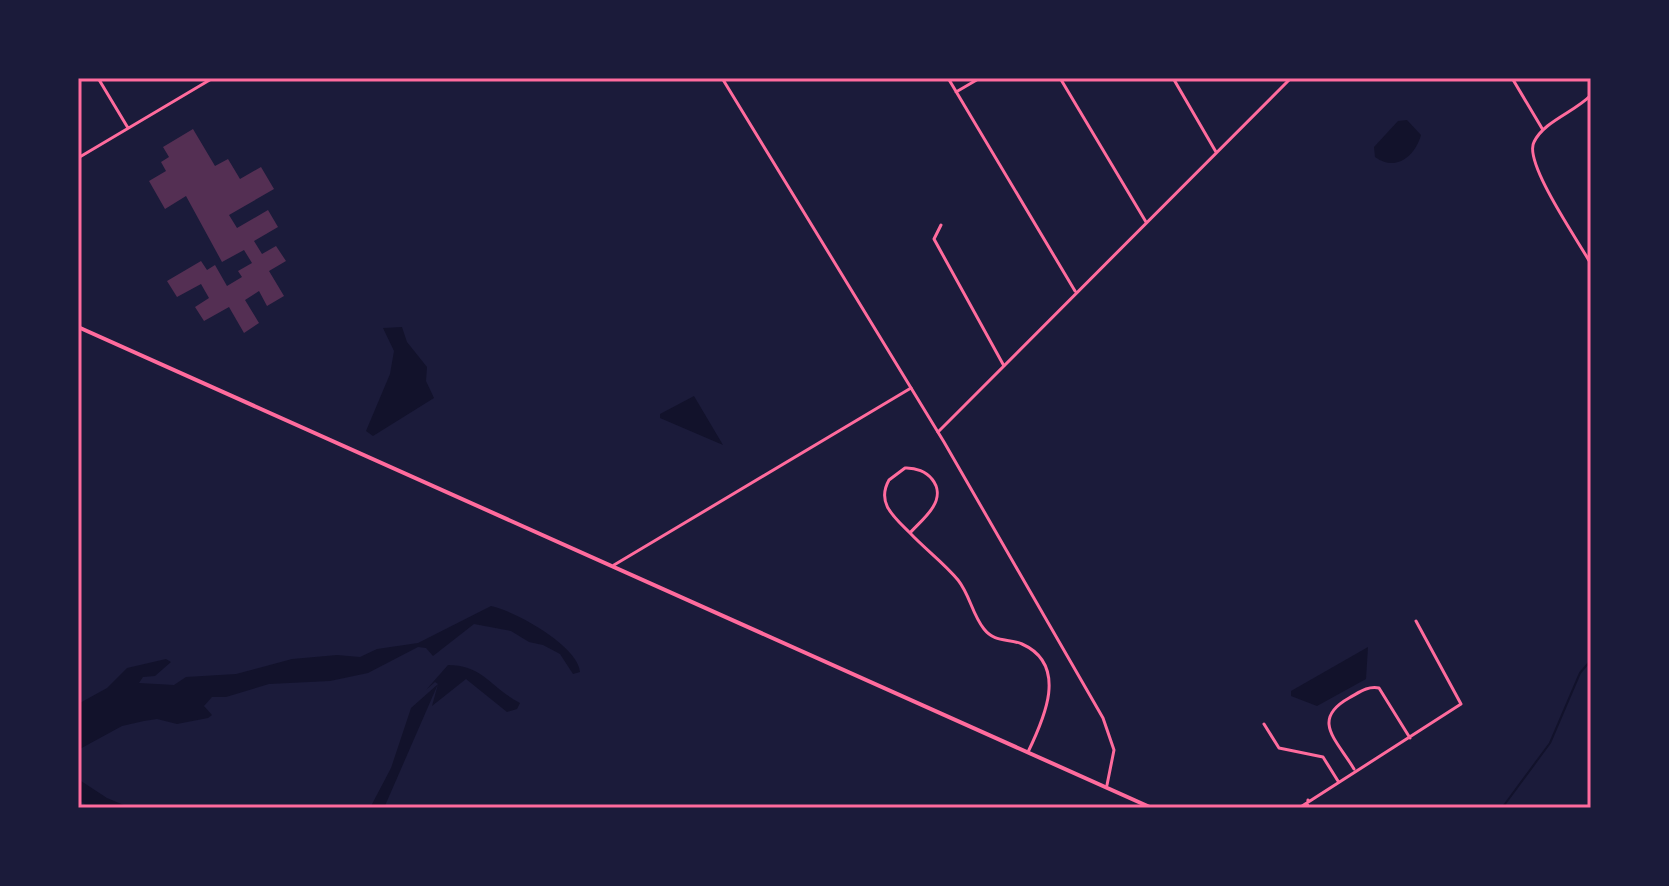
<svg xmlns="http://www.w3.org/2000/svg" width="1669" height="886" font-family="'Archivo Narrow',sans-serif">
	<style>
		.water { fill: #12122b }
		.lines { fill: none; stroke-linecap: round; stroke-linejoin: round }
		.stream { stroke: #12122b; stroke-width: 2 }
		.building { fill: #542f53 }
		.minor { stroke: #ff6b9d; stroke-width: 3 }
		.tertiary { stroke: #ff6b9d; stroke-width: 3 }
		.primary { stroke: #ff6b9d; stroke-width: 4 }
		.neatline { fill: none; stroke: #ff6b9d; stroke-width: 3 }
	</style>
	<rect width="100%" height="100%" fill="#1b1b3a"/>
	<path class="water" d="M1407,120L1421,135C1415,157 1395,172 1375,157L1374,147L1398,121Z
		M402,327L407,342L427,367L426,381L434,398L373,436L366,431L390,374L394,351L383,328Z
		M694,396L723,445L660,418V414Z
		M491,606C516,611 579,647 580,672L573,674L560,654L543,645L529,642L511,631L474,624L433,656L426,648L418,647L368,673L330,681L269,684L226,697H212L204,706L212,715L208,718L177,724L157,719L144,721L122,726L78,750V704L107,688L127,668L166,659L171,662L155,676L143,677L139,683L174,685L186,677L236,674L292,659L337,655L360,657L377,649L418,643Z
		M1368,647L1366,679L1317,706L1291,696V691Z
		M448,665C483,665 491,688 520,703L517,709L507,712L466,679L432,706L438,684L384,808H370L391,768L411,708L438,684L435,682L426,690Z
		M78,779L107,798L131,808H90L78,799Z"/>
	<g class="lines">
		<path class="stream" d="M1502,808L1550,743L1580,673L1591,660"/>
	</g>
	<path class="building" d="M193,129L215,166L228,159L240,179L261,167L274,189L229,215L237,228L268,210L278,227L254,241L262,254L276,246L286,261L269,271L284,296L267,306L259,291L245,300L259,323L244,333L229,307L204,321L195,307L209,298L201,284L177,297L167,281L201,261L207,270L215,265L227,286L242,277L238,271L252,263L244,250L222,262L186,196L165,209L149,181L166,171L161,162L169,157L163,147Z"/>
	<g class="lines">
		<path class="minor" d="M98,78L128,128
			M948,78L1075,291
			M1060,78L1146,222
			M1173,78L1216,152
			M1512,78L1543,130
			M956,92L980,78
			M1591,95C1575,112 1544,121 1534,142C1523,162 1579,242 1591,264
			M78,158L213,78
			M941,225L934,239L1004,366
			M938,432L1291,78
			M905,468C927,467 946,486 933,507C927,517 917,525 910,533C894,517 876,503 889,480Z
			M910,533C925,549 944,563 958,580C970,595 972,614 984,629C995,643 1008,638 1022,644C1069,665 1044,719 1028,752
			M614,565L911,388
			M1264,724L1279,748L1323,757L1338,781
			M1354,769C1337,740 1310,720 1349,698C1360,692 1367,686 1379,688L1410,738
			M1299,808L1461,704L1416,621
			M1307,808L1308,800"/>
		<path class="tertiary" d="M722,78L944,442L1103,718L1114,750L1107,785"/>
		<path class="primary" d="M78,327L1152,808"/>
	</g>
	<rect width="1669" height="886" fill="none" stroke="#1b1b3a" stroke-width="160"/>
	<rect x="80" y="80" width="1509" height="726" class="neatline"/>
</svg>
